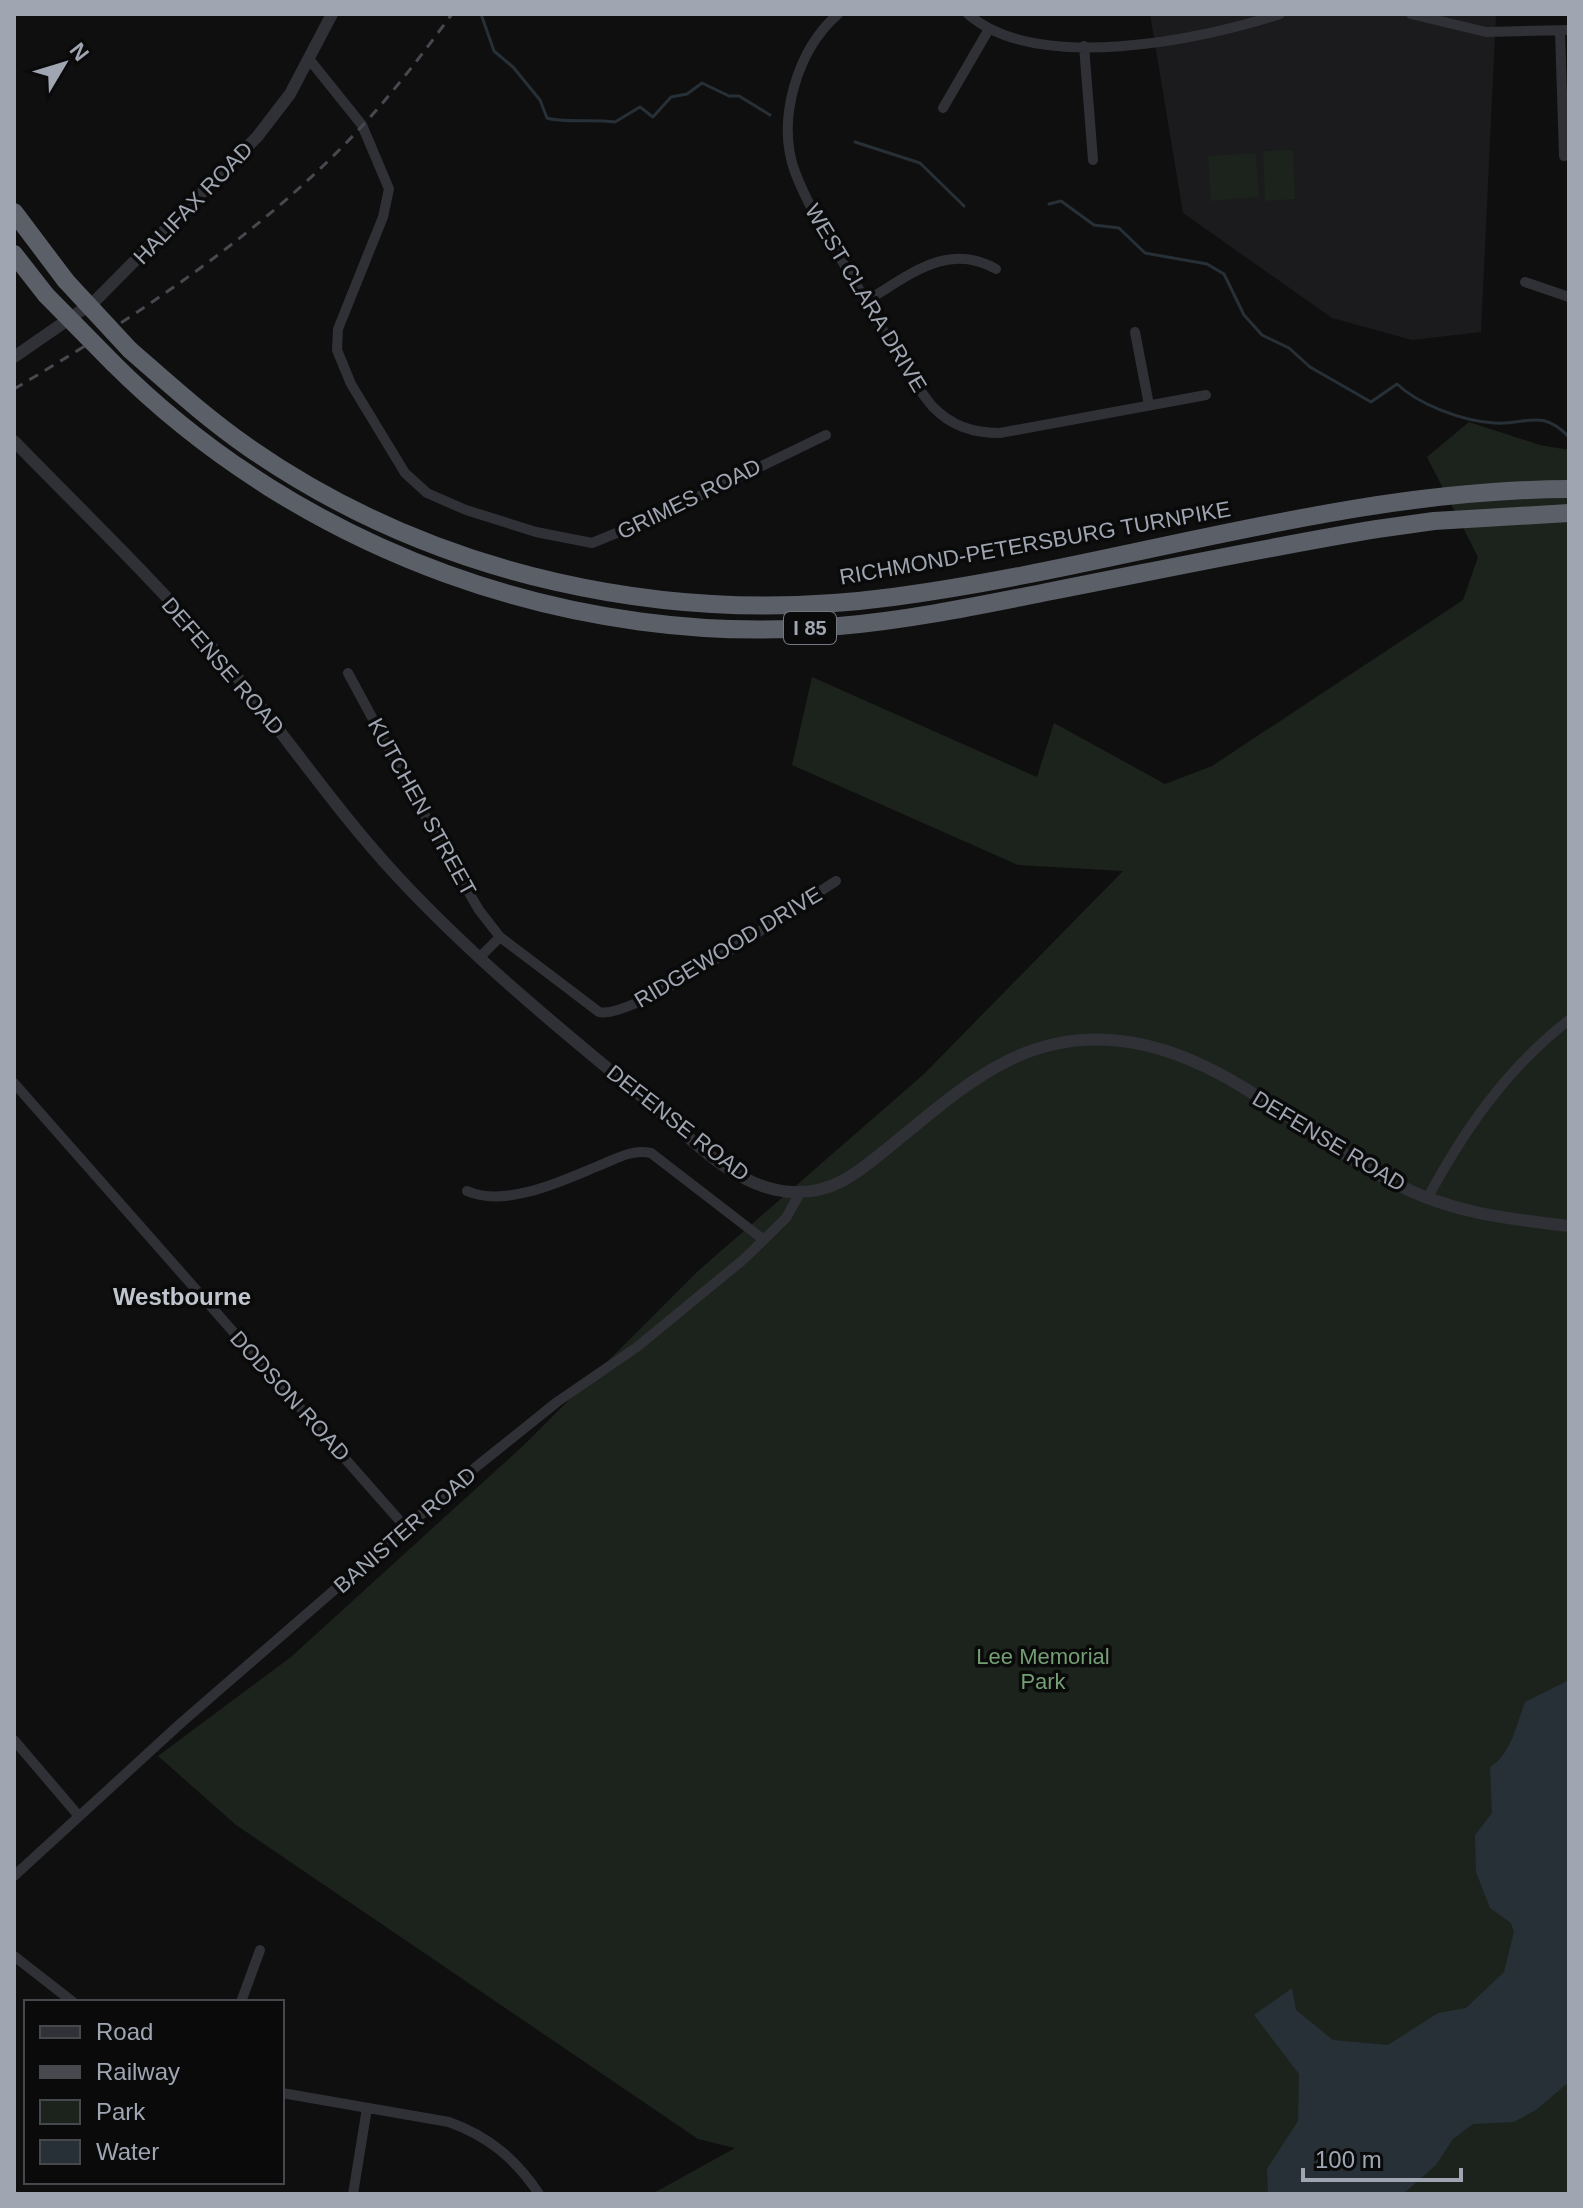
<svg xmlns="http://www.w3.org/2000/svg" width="1583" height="2208" font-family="Helvetica,sans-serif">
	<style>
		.built { fill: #1b1b1d }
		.green { fill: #1b231c }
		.water { fill: #273036 }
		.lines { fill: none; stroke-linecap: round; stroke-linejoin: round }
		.stream { stroke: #273036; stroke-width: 3 }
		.minor { stroke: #303136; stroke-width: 10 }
		.tertiary { stroke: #303136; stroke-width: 12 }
		.motorway { stroke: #5b5f67; stroke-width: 18 }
		.rail { stroke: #47494f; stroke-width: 3; stroke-dasharray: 10 8; stroke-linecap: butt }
		.motorway-bridge { stroke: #5b5f67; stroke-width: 18 }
		.labels { text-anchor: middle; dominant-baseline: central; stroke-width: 7; stroke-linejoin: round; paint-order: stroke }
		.shield { fill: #0a0a0b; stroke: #727780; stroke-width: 2 }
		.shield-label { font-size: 20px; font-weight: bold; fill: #9fa6b2 }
		.street-label { font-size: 22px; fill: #9fa6b2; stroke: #0a0a0b }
		.park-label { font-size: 22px; fill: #749f74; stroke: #0a0a0b }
		.neighbourhood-label { font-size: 24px; font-weight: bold; fill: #c0c5ce; stroke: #0a0a0b }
	</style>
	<rect width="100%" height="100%" fill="#0f0f10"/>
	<path class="built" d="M1150,14H1496L1481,332L1412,340L1332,318L1183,213Z"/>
	<path class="green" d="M1293,150L1295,199L1265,201L1263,151Z
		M1256,153L1259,197L1211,201L1208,156Z
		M1469,422L1540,445L1569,450V2194H652L735,2148L698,2139L236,1825L158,1756L291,1657L525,1444L698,1271L924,1074L1123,871L1018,865L792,765L812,677L1037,777L1054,723L1165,784L1212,766L1463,600L1478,557L1427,457Z"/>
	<path class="water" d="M1569,1680V2082L1536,2110L1514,2122L1473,2124L1453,2139L1436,2165L1403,2194H1268L1267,2169L1298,2121L1299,2074L1254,2015L1292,1988L1296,2010L1333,2040L1388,2045L1438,2013L1466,2008L1504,1972L1514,1932L1511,1923L1490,1908L1476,1872L1475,1835L1492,1813L1490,1767C1511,1755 1517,1723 1525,1702Z"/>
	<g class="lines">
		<path class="stream" d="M481,14L494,51L513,67L540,100L547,118C561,123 595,119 615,122L640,107L653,117L671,97L687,94L702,83L729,96H739L770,115
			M855,142L920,163L964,206
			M1049,204L1061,201L1094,225L1119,228L1145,253L1207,264L1224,274L1244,315L1262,335L1289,348L1310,367L1371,402L1397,384C1419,405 1463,421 1494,423C1528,425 1541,408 1569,437"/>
		<path class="minor" d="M838,14C797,50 776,120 795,172C811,214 838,253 860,291C883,329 904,371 932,406C951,426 973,433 1000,433L1206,395
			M968,14C1036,74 1202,40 1280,14
			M1411,14L1486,32L1569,30
			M1560,31L1564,156
			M1084,46L1093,160
			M309,59L362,125L389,189L383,217L338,329L337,350L351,384L405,473L427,493L466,510L536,532L592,543L658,516L826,435
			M943,108L989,29
			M1525,282L1569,297
			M866,301C909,276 947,241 996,269
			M1135,332L1149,405
			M348,673L441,845L479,910L500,937L599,1012C634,1021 798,905 836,881
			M479,958L500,937
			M14,1083L407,1529
			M467,1191C505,1208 562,1181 598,1166C616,1159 631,1149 651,1153L764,1240
			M1427,1199C1464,1130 1507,1068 1569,1020
			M14,1740L78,1815
			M14,1876L181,1723L476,1467L557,1402L637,1347L744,1259L786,1218L800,1193
			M14,1956L73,2002
			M241,2002L260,1950
			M282,2093L449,2122C488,2136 516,2159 539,2194
			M353,2194L367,2108"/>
		<path class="tertiary" d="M14,357L95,301L257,137L290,94L332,14
			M14,441C82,511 154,580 218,654C280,727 333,807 397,876C474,959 560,1029 646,1100C688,1135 735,1190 793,1192C834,1194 858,1172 888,1148C960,1090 1020,1029 1121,1041C1226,1053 1307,1140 1398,1185C1453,1213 1508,1219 1569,1226"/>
		<path class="motorway" d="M14,212L66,281
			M14,254L46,295
			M130,350C168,383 206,418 248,447C435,577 669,627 893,597C1119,567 1339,490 1569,489
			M113,363C301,551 573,650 839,626C910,620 981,605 1052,591C1160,570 1268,547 1377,529L1434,521L1569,513"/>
		<path class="rail" d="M14,389C139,315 266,231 364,124C396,89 424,52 452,14"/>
		<path class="motorway-bridge" d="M66,281L130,350
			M46,295L113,363"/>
	</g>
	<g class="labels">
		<rect class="shield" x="784" y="612" width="52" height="32" rx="6"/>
		<g class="shield-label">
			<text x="810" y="628">I 85</text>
		</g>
		<g class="street-label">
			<text transform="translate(193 203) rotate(-46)">HALIFAX ROAD</text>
			<text transform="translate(866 298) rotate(59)">WEST CLARA DRIVE</text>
			<text transform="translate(689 499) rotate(-26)">GRIMES ROAD</text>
			<text transform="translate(1035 543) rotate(-10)">RICHMOND-PETERSBURG TURNPIKE</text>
			<text transform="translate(223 666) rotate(49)">DEFENSE ROAD</text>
			<text transform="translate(422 807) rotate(61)">KUTCHEN STREET</text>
			<text transform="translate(728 947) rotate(-31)">RIDGEWOOD DRIVE</text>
			<text transform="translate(678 1123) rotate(38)">DEFENSE ROAD</text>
			<text transform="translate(1329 1141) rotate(31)">DEFENSE ROAD</text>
			<text transform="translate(290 1396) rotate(48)">DODSON ROAD</text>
			<text transform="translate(405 1530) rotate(-41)">BANISTER ROAD</text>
		</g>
		<g class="park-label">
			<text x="1043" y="1656">Lee Memorial<tspan x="1043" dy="25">Park</tspan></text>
		</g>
		<g class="neighbourhood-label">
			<text x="182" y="1296">Westbourne</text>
		</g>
	</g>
	<rect width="1583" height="2208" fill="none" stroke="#9fa6b2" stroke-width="32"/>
	<rect x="24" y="2000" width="260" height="184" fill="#0a0a0b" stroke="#46484e" stroke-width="2"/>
	<rect x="40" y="2026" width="40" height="12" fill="#303136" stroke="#46484e" stroke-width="2"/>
	<text x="96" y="2040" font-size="24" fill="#9fa6b2">Road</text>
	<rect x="40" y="2066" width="40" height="12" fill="#47494f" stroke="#46484e" stroke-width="2"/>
	<text x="96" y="2080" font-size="24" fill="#9fa6b2">Railway</text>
	<rect x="40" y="2100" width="40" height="24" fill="#1b231c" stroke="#46484e" stroke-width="2"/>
	<text x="96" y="2120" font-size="24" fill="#9fa6b2">Park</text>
	<rect x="40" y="2140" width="40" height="24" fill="#273036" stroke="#46484e" stroke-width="2"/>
	<text x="96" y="2160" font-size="24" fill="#9fa6b2">Water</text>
	<g transform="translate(64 64) rotate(52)" stroke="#0a0a0b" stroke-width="6" paint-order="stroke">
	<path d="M0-6L14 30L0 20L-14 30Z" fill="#9fa6b2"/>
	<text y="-12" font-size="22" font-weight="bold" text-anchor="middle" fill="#9fa6b2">N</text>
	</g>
	<path d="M1303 2168v12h158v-12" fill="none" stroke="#9fa6b2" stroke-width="4"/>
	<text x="1315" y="2168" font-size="24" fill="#9fa6b2" stroke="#0a0a0b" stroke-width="6" paint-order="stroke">100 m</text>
</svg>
